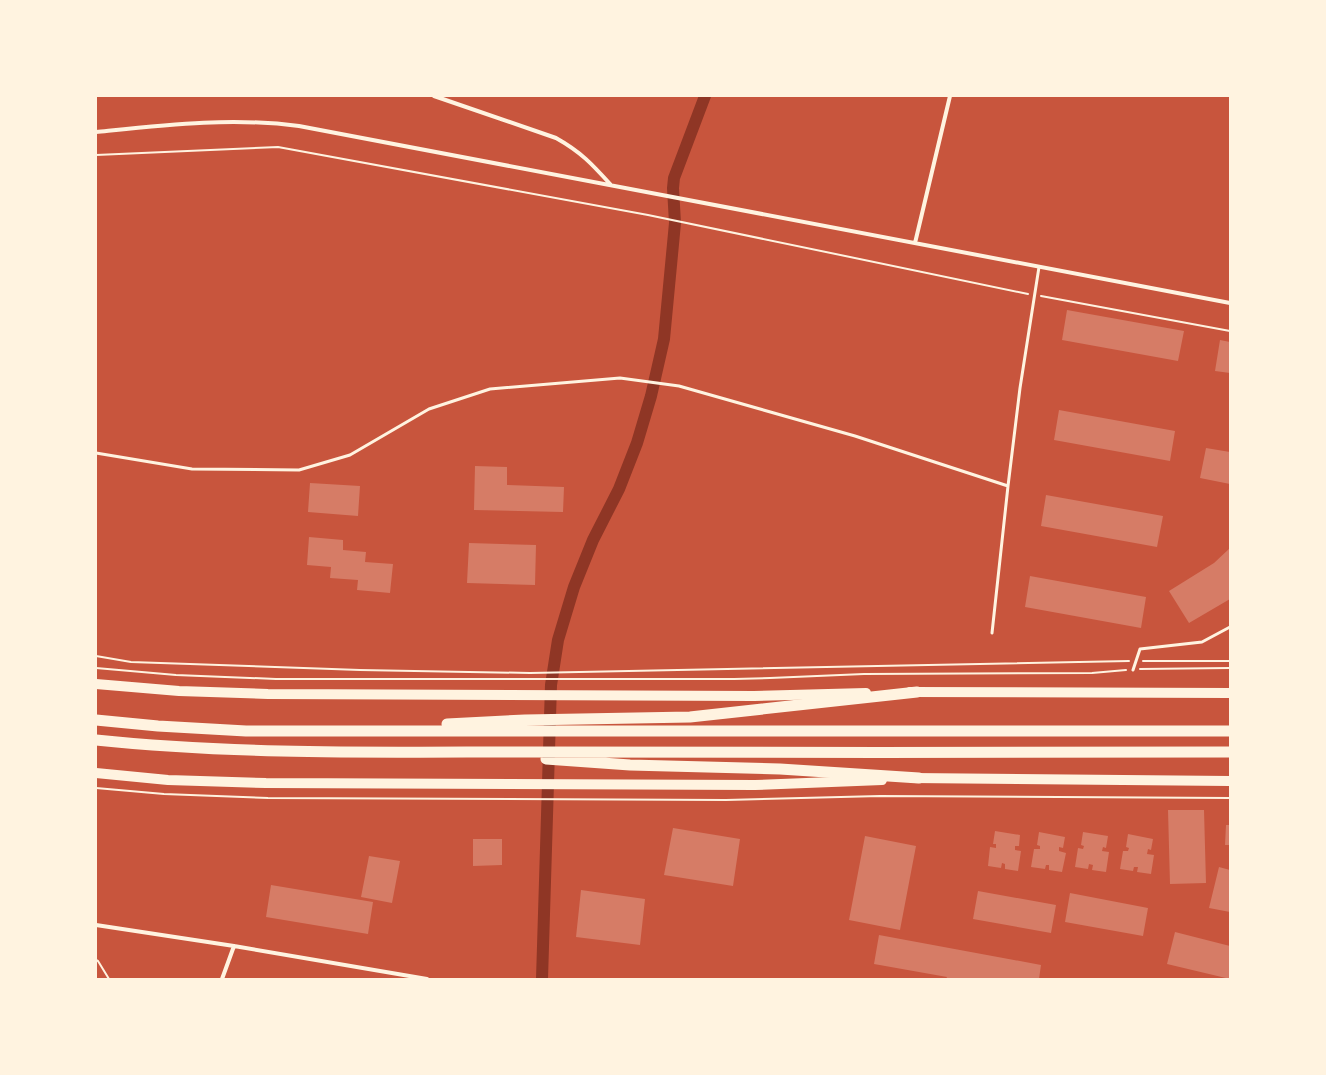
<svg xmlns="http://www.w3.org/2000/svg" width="1326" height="1075" font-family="Georgia,serif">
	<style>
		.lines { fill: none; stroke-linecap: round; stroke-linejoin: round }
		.canal { stroke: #8f3625; stroke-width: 12 }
		.building { fill: #d67c66 }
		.path { stroke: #fff3e0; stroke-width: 2 }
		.service { stroke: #fff3e0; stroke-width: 3 }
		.minor { stroke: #fff3e0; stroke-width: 4 }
		.primary { stroke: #fff3e0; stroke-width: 10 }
		.trunk { stroke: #fff3e0; stroke-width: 11 }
	</style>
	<rect width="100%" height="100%" fill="#c8553d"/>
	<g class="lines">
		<path class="canal" d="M542,979L551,685L558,640L574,587L593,540L619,489L637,443L651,396L664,339L675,223L673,188L674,178L705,96"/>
	</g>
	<path class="building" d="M1067,310L1184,331L1178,361L1062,340Z
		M1220,340L1230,342V373L1215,371Z
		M1059,410L1175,431L1170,461L1054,440Z
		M1206,448L1230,452V484L1200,478Z
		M475,466L507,467V485L564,487L563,512L474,510Z
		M310,483L360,486L358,516L308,512Z
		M1046,495L1163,516L1157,547L1041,526Z
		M309,537L343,540V550L366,552L365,562L393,564L390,593L357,590L358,580L330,578L331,567L307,565Z
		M469,543L536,545L535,585L467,583Z
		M1230,548V599L1189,623L1169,591L1214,563Z
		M1030,576L1146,597L1141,628L1025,607Z
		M1168,810H1204L1206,883L1170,884Z
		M1226,825H1230V845H1225Z
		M673,828L740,839L733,886L664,875Z
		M995,831L1020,835L1019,846H1015V850L1021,851L1018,871L1005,869V864L1002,863L1001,868L988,866L990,847L996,848V844H993Z
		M1039,832L1065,837L1063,848L1059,847V851L1066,853L1062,872L1049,870V865H1046L1045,869L1031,867L1034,849H1040V846L1037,845Z
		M1083,832L1108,836L1106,848L1103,847L1102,851L1109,852L1106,872L1092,870L1093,865L1089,864L1088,869L1075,867L1078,848L1083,849L1084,846L1081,845Z
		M1128,834L1153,839L1151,850L1148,849L1147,854L1154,855L1151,874L1137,872L1138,867H1134L1133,871L1120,869L1123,851H1128L1129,848L1126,847Z
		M865,836L916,846L900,930L849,920Z
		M473,839H502V865L473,866Z
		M369,856L400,861L392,903L361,897Z
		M1219,867L1230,870V912L1209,908Z
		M271,885L373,902L368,934L266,917Z
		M581,890L645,899L640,945L576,937Z
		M978,891L1056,905L1051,933L973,919Z
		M1070,893L1148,908L1143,936L1065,922Z
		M1175,932L1230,946V979L1167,964Z
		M879,935L1041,965L1039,979H946L947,977L874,964Z"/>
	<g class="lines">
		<path class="path" d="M96,155L278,147L648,215L1028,294
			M1041,296L1230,331
			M96,656L131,662L360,670L530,673L1129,661
			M1143,661H1230
			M96,668L176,675L276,679H734L770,678L864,674L1092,673L1126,670
			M1140,669L1230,668
			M96,788L164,794L268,798L726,800L880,796L1230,798
			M96,960L98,961L109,979"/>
		<path class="service" d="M96,453L192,469L299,470L350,455L429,409L490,389L620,378L679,386L855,436L1008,486
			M992,633L1008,486L1020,388L1039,267
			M1133,670L1140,649L1202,642L1230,627"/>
		<path class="minor" d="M434,96L556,138C581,152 592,164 611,185
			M96,132C164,125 231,117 299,126L1230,303
			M915,243L950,96
			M96,925L234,946L427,979
			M222,979L234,946"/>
		<path class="primary" d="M96,684L179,691L268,694L754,696L866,693
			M910,692L1230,693
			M96,773L168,780L266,783L755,785L882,780
			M912,778L1230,781"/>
		<path class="trunk" d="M96,720L158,726L246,731H1230
			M447,724L525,720L690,717L917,692
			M96,740C240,755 384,752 529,752C763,753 996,752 1230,752
			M546,759L630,765L780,769L919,778"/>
	</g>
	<rect width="1326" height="1075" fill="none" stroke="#fff3e0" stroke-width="194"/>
</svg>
